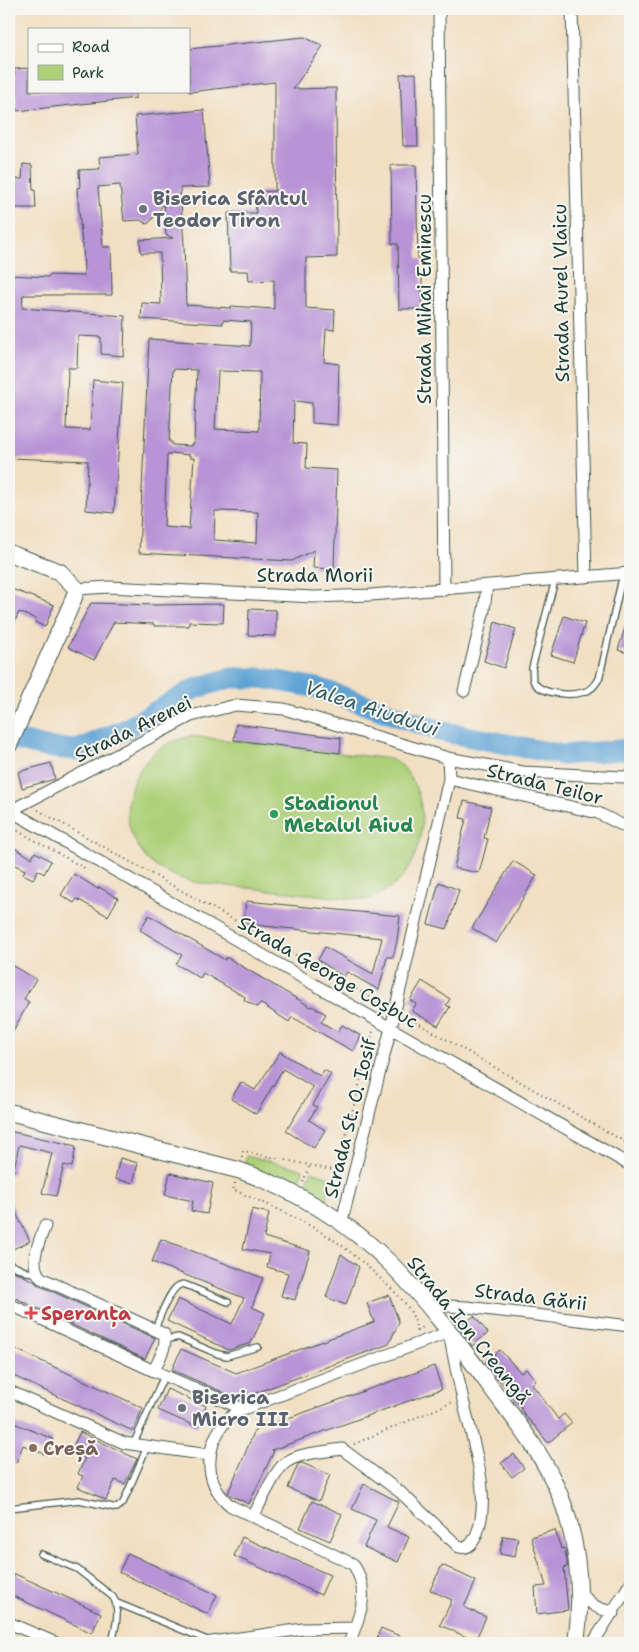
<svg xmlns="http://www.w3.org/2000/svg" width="639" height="1652" font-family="'Shantell Sans',sans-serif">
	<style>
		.green { fill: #add078; stroke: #668656 }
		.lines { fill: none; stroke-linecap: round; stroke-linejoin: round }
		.river { stroke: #5fa3d4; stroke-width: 21 }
		.building { fill: #b893d6; fill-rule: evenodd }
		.lane-casing { stroke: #3f5549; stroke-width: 8 }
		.street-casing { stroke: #3f5549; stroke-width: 13 }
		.secondary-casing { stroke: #3f5549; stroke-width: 18 }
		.path { stroke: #3f5549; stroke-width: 2; stroke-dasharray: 1 4; stroke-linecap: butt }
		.lane { stroke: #fff; stroke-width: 5.5 }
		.street { stroke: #fff; stroke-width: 11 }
		.secondary { stroke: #fff; stroke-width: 16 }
		.worship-dot { fill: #6b7280; stroke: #f6f6f2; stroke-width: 2 }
		.leisure-dot { fill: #2e9e5b; stroke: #f6f6f2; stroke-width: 2 }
		.health-dot { fill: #e0444e; stroke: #f6f6f2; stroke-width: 2 }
		.education-dot { fill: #8d6e63; stroke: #f6f6f2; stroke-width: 2 }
		.labels { text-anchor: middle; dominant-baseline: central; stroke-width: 4; stroke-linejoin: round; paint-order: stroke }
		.worship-label { font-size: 19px; font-weight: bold; fill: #5b616d; stroke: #f6f6f2; text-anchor: start }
		.street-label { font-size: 19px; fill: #1f3d34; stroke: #f6f6f2 }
		.leisure-label { font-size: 19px; font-weight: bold; fill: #27864d; stroke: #f6f6f2; text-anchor: start }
		.health-label { font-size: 19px; font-weight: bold; fill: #be3a42; stroke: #f6f6f2; text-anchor: start }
		.education-label { font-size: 19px; font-weight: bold; fill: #785e54; stroke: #f6f6f2; text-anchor: start }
		.water-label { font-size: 20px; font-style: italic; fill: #325c64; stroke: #f6f6f2 }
	</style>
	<rect width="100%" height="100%" fill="#f6f6f2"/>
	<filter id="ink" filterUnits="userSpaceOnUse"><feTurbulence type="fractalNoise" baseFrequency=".02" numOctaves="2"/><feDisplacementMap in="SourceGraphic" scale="10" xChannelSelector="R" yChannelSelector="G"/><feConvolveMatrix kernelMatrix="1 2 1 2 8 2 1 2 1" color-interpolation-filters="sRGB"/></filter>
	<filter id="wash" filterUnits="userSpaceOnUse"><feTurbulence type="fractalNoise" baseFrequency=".0096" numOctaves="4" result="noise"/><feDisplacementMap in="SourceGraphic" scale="20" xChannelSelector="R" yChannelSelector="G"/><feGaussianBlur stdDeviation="1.12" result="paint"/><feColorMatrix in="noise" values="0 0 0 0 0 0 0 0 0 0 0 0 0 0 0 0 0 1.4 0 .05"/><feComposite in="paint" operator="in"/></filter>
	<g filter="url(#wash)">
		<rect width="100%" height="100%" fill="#f2dfc2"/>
		<path class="green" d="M191,736L383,758C399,760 402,764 410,777C429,806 424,847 404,875C395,887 379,895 366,900L198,883C181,879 162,873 149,861C143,856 138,846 134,839C117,805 134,764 165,745C173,741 182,738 191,736Z
			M246,1156L303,1169L296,1192L244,1166Z
			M312,1171L332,1178L324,1207L301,1195Z"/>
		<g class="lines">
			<path class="river" d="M9,738L44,747L77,750L124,730L194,689L230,678H262L318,688L440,731L563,755L630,749"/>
		</g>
		<g id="blocks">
			<path class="building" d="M304,37L323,46L293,89L336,88L337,257L306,258V308L335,310L334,330L326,329L324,362L339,364L337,425L312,423V403L294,401L293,443L307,444L306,468L337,470L334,569L313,568L314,550L292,561L139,553L149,339L250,346L251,322L223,320V324L141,319L142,303L161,304L160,253H141L140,240L173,238L166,235L164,204L150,222L147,224L140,220L124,221L120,185L98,187L103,247H111L112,295H23L22,308L125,316L124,356L101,354V337L78,336L77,368H68L66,429L90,430L93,380L123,383L114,513L86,510L88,461L9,458V275L49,277V275L84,276L83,244H82L77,188L80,187L79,170L100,169L99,157L138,154L135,116L204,110L210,187L180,188L184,245L186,305L231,308V306L274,309V280L249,281L248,271H230L228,213H256L255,192L275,191V82L189,92V49ZM173,369L197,370L194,444H191V446L172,445V442H169ZM218,371L260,372L259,431L215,429ZM171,453L190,455V458H194L189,529L164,527L167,455H171ZM215,511L258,512L257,543L214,540Z
				M29,68V91H136V98L17,111L14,69Z
				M416,73L418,146H403L400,74Z
				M23,164L32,165L33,190H35L36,208H9V179H22Z
				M391,165H416L418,259H422V309H399L398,244H392Z
				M9,588L54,605L45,627L35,622L36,619L19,612L9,635Z
				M91,603L154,605L224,604L223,623L189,622V626H154V624L114,622L94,660L68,647Z
				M249,609L276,610V636L248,635Z
				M564,616L585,623L573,662L551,655Z
				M628,618H630V654L618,650Z
				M495,622L516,629L504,668L484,661Z
				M236,724L341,738L340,753L234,740Z
				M51,763L55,779L22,788L18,772Z
				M464,801L491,807L484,838L488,839L479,873L454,868L466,819L460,818Z
				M9,845L32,858L35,852L51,861L44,874L38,870L33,879L23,874L25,870L9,862Z
				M513,861L537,875L496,943L472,928Z
				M74,874L98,889L99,887L118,898L108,916L77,899L74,903L61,895Z
				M439,882L459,890L447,929L428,924Z
				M246,901L400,916L397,941L393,957H387L379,990L347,972L344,977L318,960L325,947L373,974L382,938L244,924Z
				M149,915L225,960L226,957L311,1007L312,1006L326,1014L321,1022L338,1032L342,1025L361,1036L353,1051L292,1017L289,1022L260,1003L257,1007L244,1000L245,997L203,973L200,978L176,964L182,955L140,930Z
				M9,964L36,979L24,999L29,1002L9,1038Z
				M422,981L450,999L446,1005L450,1007L438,1026L412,1011L416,1004L410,1000Z
				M280,1052L320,1076L324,1070L331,1074L313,1105L317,1107L309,1120L325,1130L314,1148L286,1131L313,1087L283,1069L256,1114L231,1099L241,1082L255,1090Z
				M9,1131L76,1146L72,1167L64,1165L56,1196L42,1193L52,1153L19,1145L13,1174L9,1173Z
				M120,1158L138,1163L133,1183L115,1179Z
				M170,1173L213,1183L207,1214L191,1211L193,1201L165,1195Z
				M9,1199L30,1241L9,1251Z
				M252,1209L269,1213L264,1237L310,1251L295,1300L281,1296L288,1273L267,1267L270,1254L243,1249Z
				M161,1239L263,1278L252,1307L265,1313L251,1343L229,1350L167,1321L178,1299L232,1324L244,1298L152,1262Z
				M341,1254L359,1267L346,1305L326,1297Z
				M9,1269L34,1281L38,1285L155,1338L145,1359L9,1295Z
				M389,1295L399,1322L389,1344L239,1399L172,1370L181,1349L236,1373L374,1322L367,1303Z
				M457,1314L465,1323L474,1316L488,1333L472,1346L452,1318Z
				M9,1346L143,1408L133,1431L9,1374Z
				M500,1350L521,1373L526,1369L536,1380L532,1384L558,1419L564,1414L572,1423L548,1443L534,1425H533L520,1409L522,1408L485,1363Z
				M434,1366L442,1389L272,1450L274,1451L249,1504L232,1496L228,1493L255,1430Z
				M167,1389L206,1406L197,1427L158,1410Z
				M9,1421L53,1439L47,1455L23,1445L16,1463L9,1459Z
				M80,1432L137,1459L125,1484L115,1480L106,1500L78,1487L83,1476L78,1474L85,1458L71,1451Z
				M514,1454L524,1468L512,1477L501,1463Z
				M302,1463L330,1475L319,1501L288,1488L298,1464Z
				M364,1484L399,1502L387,1527L409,1537L398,1562L364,1547L376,1520L352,1509Z
				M312,1501L342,1514L330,1541L300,1528Z
				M555,1530L561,1549L564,1548L567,1561V1567L564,1568L568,1610L537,1614L535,1587L546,1586L531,1537Z
				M503,1536L518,1538L515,1557L500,1554Z
				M242,1537L330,1575L321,1595L234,1556Z
				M128,1553L217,1595L208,1614L119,1572Z
				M442,1565L476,1581L464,1607L486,1617L475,1641L440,1625L452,1600L430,1590Z
				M15,1574L101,1613L92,1633L9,1594V1586Z
				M381,1628L416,1643H375Z"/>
		</g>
	</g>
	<g filter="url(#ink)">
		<use href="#blocks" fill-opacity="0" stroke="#3f5549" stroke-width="1"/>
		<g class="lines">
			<g class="lane-casing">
				<path id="lane" d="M555,580L532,668C533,671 532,677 533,680C539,695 571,696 584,692C592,690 595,685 599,679L623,574
					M9,1264L27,1272L37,1273
					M155,1329C159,1319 169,1291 178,1286C181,1284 182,1284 186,1285L228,1302
					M166,1340L178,1337L218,1354L227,1356L258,1347
					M133,1445L164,1376
					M9,1508L79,1500L117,1508L123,1503L147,1447
					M41,1554L77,1569L113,1597C121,1610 115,1629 112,1643
					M117,1603L207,1640"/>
			</g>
			<g class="street-casing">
				<path id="street" d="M439,9L444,590
					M572,9L586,577
					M77,589L109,587L314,597L371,595L630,573
					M464,691L484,610L487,586
					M449,779L598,813L630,829
					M9,810L630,1165
					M10,811L191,716L236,705L284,709L448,758L523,772L624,777L630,775
					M341,1224L391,1028L449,779L448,758
					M45,1226C39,1242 28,1264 41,1278L164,1334C168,1346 158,1360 154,1371
					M9,1304L154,1371L243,1409L449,1332C453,1355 458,1378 463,1400C472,1440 493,1497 476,1536C472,1544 468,1549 459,1547L400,1492L342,1449C325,1452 300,1452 285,1463C274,1472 260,1504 253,1517
					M428,1305L467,1307L630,1326
					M9,1391L124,1443L209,1455
					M243,1409C235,1414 227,1418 222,1426C204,1452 205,1485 231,1506L353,1564C371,1591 360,1616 349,1643
					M579,1591C591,1604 595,1609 614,1612
					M9,1623L56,1643
					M205,1643L303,1629L355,1628
					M593,1643L630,1584"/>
			</g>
			<g class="secondary-casing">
				<path id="secondary" d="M9,553L60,572L77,589L71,605L9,745
					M9,1112L238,1170C295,1189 350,1223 392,1265C428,1302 459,1344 490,1386C512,1416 537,1446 553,1480C577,1528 584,1590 576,1643"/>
			</g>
			<path class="path" d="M38,810L385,1005
				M9,826L86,869
				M407,1017L630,1145
				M242,1157L243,1151L337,1171L373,1031
				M303,1182L310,1165
				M235,1183L233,1190C265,1203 297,1217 326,1235C347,1248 365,1264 383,1281C397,1294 416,1310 416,1331L414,1332
				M417,1330L426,1326
				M354,1444L453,1402"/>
			<use href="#lane" class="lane"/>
			<use href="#street" class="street"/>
			<use href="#secondary" class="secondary"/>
		</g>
	</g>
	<g class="worship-dot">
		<circle cx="143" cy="209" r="5"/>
		<circle cx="182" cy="1408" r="5"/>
	</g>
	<circle class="leisure-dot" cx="274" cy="814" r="5"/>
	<path class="health-dot" d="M28.5 1305.5h5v5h5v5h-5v5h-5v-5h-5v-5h5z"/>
	<circle class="education-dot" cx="33" cy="1448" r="5"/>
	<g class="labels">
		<g class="worship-label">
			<text x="153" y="198">Biserica Sfântul<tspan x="153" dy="22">Teodor Tiron</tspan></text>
			<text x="192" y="1397">Biserica<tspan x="192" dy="22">Micro III</tspan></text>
		</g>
		<g class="street-label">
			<text transform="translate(561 293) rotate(-91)">Strada Aurel Vlaicu</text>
			<text transform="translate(424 299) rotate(-90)">Strada Mihai Eminescu</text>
			<text x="315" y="575">Strada Morii</text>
			<text transform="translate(133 729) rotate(-26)">Strada Arenei</text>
			<text transform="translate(545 784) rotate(14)">Strada Teilor</text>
			<text transform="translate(328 972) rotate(30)">Strada George Coșbuc</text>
			<text transform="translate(350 1118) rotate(-76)">Strada St. O. Iosif</text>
			<text transform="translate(531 1297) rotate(7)">Strada Gării</text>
			<text transform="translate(469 1330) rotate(51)">Strada Ion Creangă</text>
		</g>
		<g class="leisure-label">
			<text x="284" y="803">Stadionul<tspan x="284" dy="22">Metalul Aiud</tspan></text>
		</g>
		<g class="health-label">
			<text x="41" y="1313">Speranța</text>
		</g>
		<g class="education-label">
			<text x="43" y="1448">Creșă</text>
		</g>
		<g class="water-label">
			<text transform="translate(372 708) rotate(18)">Valea Aiudului</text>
		</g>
	</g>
	<rect width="639" height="1652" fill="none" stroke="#f6f6f2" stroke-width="30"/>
	<rect x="28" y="28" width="162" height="65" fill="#f6f6f2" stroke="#a0aca6"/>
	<rect x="38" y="44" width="25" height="8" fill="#ffffff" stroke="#a0aca6"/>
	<text x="72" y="52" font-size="15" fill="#1f3d34">Road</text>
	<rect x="38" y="65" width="25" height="15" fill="#add078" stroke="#a0aca6"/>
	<text x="72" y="78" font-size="15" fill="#1f3d34">Park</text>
</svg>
